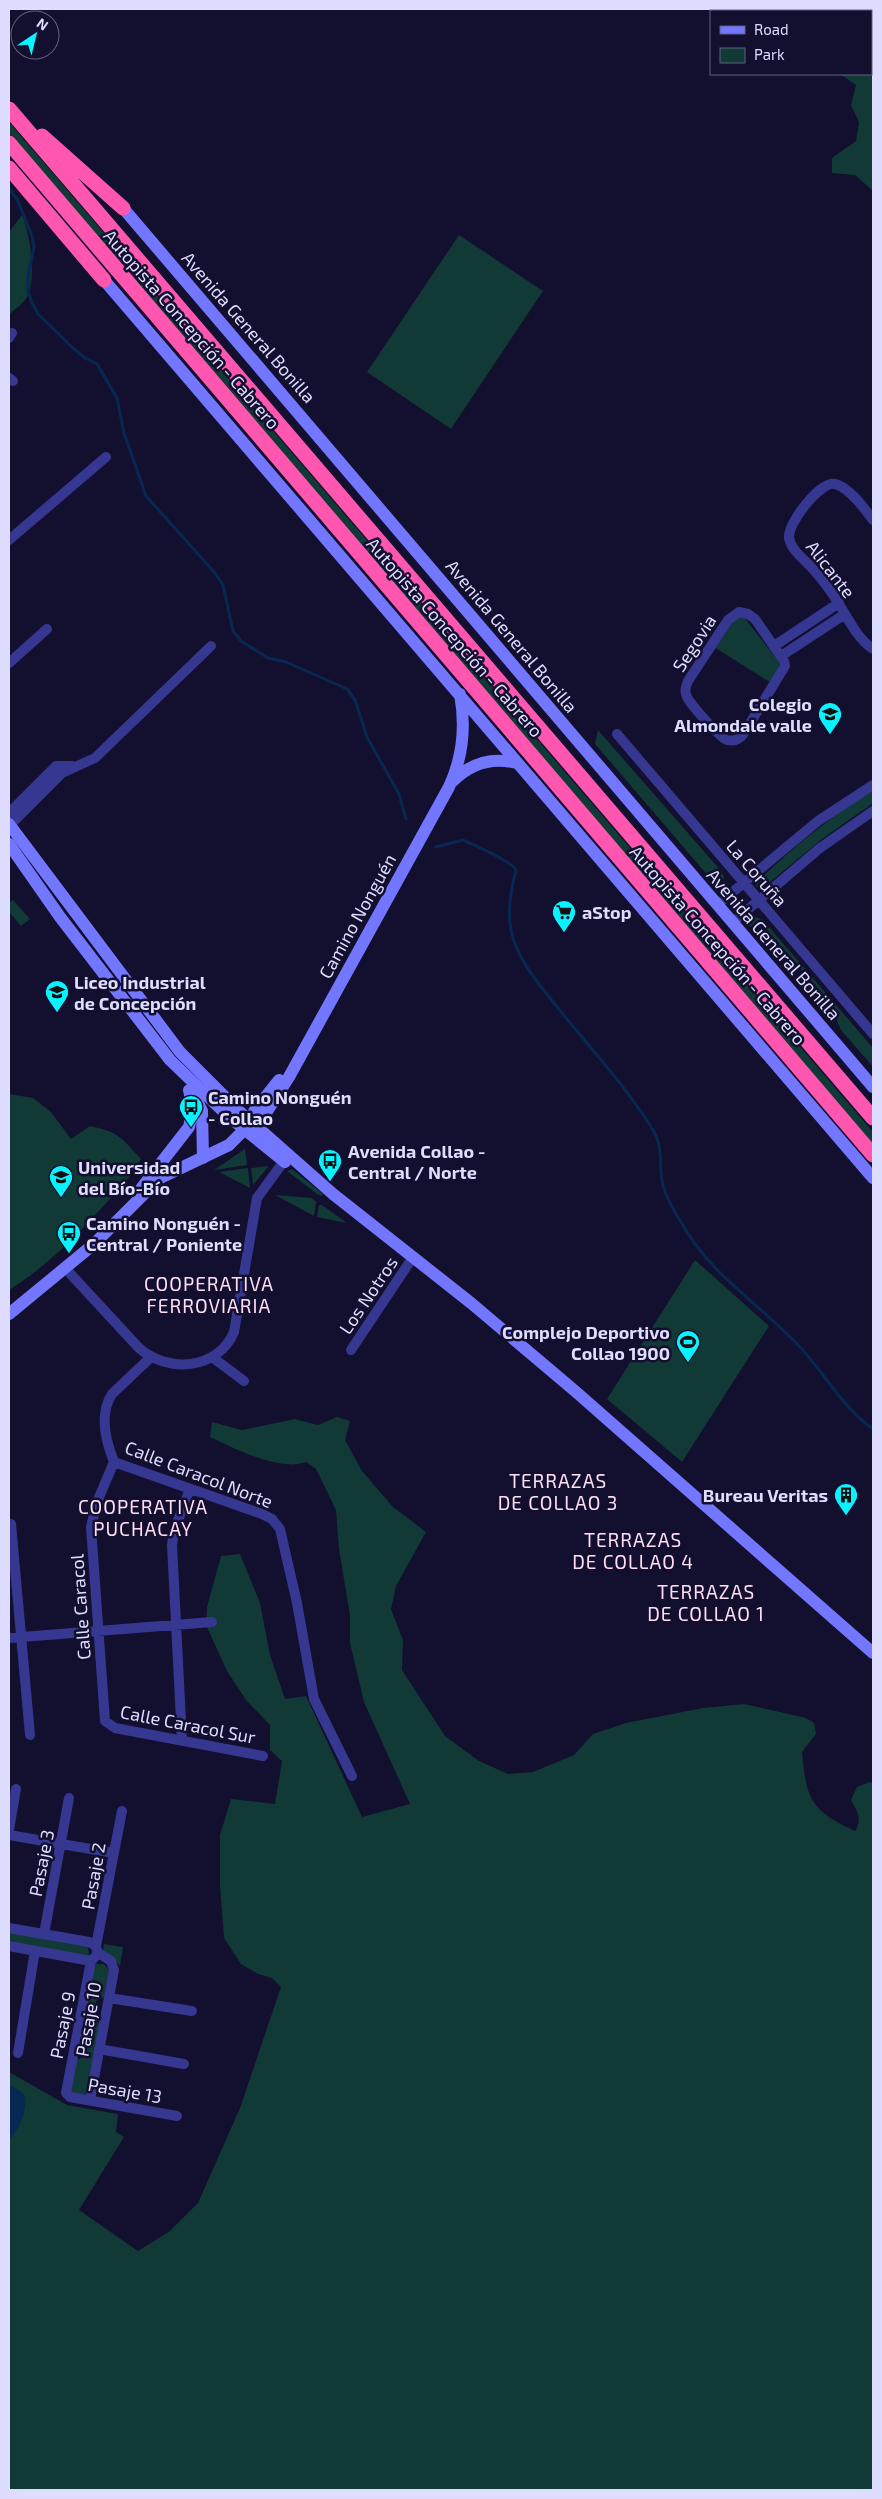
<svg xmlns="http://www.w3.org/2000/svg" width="882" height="2499" font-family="'Exo 2',sans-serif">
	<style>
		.green { fill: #113935 }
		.water { fill: #082854 }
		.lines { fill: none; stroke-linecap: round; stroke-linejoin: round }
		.stream { stroke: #082854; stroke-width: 3 }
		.street { stroke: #363791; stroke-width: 10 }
		.secondary { stroke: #7377ff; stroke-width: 12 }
		.highway { stroke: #ff57b0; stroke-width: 15 }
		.labels { text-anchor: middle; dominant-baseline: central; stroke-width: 5; stroke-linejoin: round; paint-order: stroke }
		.street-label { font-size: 18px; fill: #dedcff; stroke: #130f2e }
		.poi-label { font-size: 18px; font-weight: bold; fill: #dedcff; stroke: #130f2e; text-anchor: start }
		.neighbourhood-label { font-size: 19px; letter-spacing: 1px; fill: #ffdef5; stroke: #130f2e }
	</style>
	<rect width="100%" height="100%" fill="#130f2e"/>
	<path class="green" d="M871,48L873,49V191L855,175L832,173V158L856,141L859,122L851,105L856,85L840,74H871Z
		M9,122L873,1132V1144L9,133Z
		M22,215C30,234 37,278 27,297C24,303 15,309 10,314L9,232Z
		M459,235L543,291L451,429L367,372Z
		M744,617L779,662V670L771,683L714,647L735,618Z
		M598,730L722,872L724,878L720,884L716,885L595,744Z
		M873,791V803L822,839L764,887H756L757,882C792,848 831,816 873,791Z
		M13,900L30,919L21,926L9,912V903Z
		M756,917L763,920L873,1048V1067L841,1030L828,1000L764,927L757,932L749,923Z
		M9,1094L33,1098L51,1112L71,1139L90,1126C120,1132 121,1138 141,1159L134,1172C95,1215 59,1259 9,1290Z
		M245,1149L247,1165L214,1170Z
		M267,1166L268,1167L253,1185L251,1168Z
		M248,1168L250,1188L219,1172Z
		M292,1169L323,1194L322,1196L317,1194L287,1171Z
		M275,1195L312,1198L316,1202L314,1216Z
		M319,1205H322L347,1223L317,1217Z
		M695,1260L769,1326L682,1462L607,1399Z
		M337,1417L350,1421L345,1440L362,1471L393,1507L426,1532L396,1586L391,1609L403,1640L402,1670L445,1736L479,1761L508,1774L533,1772L574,1755L593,1734L626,1723L703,1708L744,1704L806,1718L814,1723L816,1734L802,1752C806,1799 811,1811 855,1831C863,1819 857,1811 851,1800L857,1787L869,1782L873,1783V2490H9V2072L67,2105L118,2114L116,2132L124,2137L79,2210L138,2251L170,2231L198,2203L240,2108L281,1987L272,1978L258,1974L241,1964L224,1938L220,1885V1835L231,1799L275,1804L282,1761L270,1750V1725L246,1700L227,1671L206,1625L207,1607L221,1556L240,1554L260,1603L270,1655L285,1699L306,1696L362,1817L410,1804L364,1702L350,1643V1616L339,1549L336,1510L316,1469L306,1462C280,1472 233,1448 210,1437L212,1422L242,1430L295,1419L318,1425Z
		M9,1930L88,1946L89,1956L9,1942Z
		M104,1944L123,1947L120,1966L112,1956L103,1950Z
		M96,1964H104L109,1970L104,1997L96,2001L94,2019L99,2024L87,2092L83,2096L70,2093L75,2061L81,2058L85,2038L80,2034L92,1968Z"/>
	<path class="water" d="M801,9H873V27H871V11H814Z
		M9,2085C14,2088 23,2091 25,2097C28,2108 18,2133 9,2139Z"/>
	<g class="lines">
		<path class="stream" d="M9,189L17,199L32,236L34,247L28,277V291L32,303L38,314L73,348L85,358L97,364L117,398L124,433L146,496L215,573L223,585L233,631L241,641L268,658L286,662L347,689L355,700L367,737L399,794L406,819
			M436,847L463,840C474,845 512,861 516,870C511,889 507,911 511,930C517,961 543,989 562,1013C593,1051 627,1088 653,1130C664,1148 658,1166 663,1185C666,1198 674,1211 681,1222C709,1274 761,1305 800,1347C825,1374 843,1408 873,1429"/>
		<path class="street" d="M9,338L12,333
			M9,378L13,381
			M873,520C865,509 849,487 835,484C820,481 787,524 789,538C791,550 804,559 812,568C822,579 831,591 839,604C849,620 857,638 873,649
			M9,540L106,457
			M739,612L748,614L755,619L784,661L785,666L744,733C740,739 735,742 727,740C720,738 691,705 687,697C684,691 686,686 688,681L728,620Z
			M774,646L839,603
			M781,656L845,614
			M9,663L47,629
			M617,734L873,1034
			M9,813L56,766H72
			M10,825L62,773L95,758L211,646
			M717,905L818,821L873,785
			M732,923L820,848L873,811
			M66,1269L138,1347C167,1374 218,1370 234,1332L257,1198L284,1161
			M351,1350L413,1257
			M151,1357L112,1394C99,1414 106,1442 114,1462L262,1514L272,1519L280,1529L297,1603L314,1699L352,1776
			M212,1357L244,1381
			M114,1462L97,1502L91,1527L105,1721L115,1728L263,1756
			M11,1524L30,1735
			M9,1638L212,1622
			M182,1740L172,1545L174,1531L190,1489
			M9,1830L16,1789
			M9,1835L114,1853
			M9,1928L89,1942L96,1946L97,1951
			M44,1934L69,1798
			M9,1946L91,1961L95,1957
			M96,1946L122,1811
			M91,1961L66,2093L70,2097L177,2116
			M109,1998L192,2011
			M99,2049L184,2064
			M18,2053L35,1951
			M90,2100L114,1970L111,1961L97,1952"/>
		<path class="secondary" d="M123,208L873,1087
			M104,280L873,1178
			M453,781C471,763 493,757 517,763
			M9,824L180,1052L240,1112L333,1194L471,1303L575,1391L873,1653
			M9,844L60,917L170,1060L228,1116L285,1162
			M194,1095L202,1111L203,1158
			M244,1130L264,1116L289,1077L449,787C463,757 466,727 460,694
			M140,1190L189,1127L193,1109L189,1090
			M9,1314L94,1244L160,1178L229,1145L244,1130L255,1110L279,1080"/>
		<path class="highway" d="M9,109L873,1118
			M42,136L123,208
			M9,143L873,1155
			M9,168L104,280"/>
	</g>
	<defs>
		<g id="school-pin" transform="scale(1.25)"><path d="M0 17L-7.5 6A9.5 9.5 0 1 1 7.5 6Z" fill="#08f3ff" stroke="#130f2e"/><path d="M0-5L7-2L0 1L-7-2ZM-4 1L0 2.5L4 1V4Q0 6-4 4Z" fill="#111"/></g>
		<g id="supermarket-pin" transform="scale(1.25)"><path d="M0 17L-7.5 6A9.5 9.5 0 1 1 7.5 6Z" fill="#08f3ff" stroke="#130f2e"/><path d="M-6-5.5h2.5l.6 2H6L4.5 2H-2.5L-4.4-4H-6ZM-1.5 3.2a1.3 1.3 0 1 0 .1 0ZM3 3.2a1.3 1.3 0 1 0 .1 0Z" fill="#111"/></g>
		<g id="bus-pin" transform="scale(1.25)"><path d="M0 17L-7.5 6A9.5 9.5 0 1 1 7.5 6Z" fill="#08f3ff" stroke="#130f2e"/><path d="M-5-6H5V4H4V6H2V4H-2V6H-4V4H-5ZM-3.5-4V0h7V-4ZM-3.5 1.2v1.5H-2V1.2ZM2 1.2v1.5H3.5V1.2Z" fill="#111"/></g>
		<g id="university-pin" transform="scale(1.25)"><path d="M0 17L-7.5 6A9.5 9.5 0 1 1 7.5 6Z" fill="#08f3ff" stroke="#130f2e"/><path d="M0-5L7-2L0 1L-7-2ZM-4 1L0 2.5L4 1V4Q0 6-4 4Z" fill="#111"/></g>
		<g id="stadium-pin" transform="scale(1.25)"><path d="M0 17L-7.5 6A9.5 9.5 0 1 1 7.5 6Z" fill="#08f3ff" stroke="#130f2e"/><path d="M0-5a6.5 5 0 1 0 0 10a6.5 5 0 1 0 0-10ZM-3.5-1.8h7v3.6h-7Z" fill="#111"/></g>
		<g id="building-pin" transform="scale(1.25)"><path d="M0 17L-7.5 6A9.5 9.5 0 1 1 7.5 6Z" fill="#08f3ff" stroke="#130f2e"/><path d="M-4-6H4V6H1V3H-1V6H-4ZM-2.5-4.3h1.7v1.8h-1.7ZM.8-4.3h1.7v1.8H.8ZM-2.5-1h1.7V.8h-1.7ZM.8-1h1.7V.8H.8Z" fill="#111"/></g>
	</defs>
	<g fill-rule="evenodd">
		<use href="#school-pin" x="830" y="714"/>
		<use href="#supermarket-pin" x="564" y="912"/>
		<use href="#school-pin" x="57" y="992"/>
		<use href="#bus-pin" x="191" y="1107"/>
		<use href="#bus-pin" x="330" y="1161"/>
		<use href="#university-pin" x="61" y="1177"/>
		<use href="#bus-pin" x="69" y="1233"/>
		<use href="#stadium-pin" x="688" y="1342"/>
		<use href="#building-pin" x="846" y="1495"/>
	</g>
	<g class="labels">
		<g class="street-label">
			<text transform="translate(249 327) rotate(49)">Avenida General Bonilla</text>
			<text transform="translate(192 329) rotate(49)">Autopista Concepción - Cabrero</text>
			<text transform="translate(831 569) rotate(52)">Alicante</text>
			<text transform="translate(512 636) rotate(50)">Avenida General Bonilla</text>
			<text transform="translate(455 637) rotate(49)">Autopista Concepción - Cabrero</text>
			<text transform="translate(694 643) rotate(-57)">Segovia</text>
			<text transform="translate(757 873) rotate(49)">La Coruña</text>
			<text transform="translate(357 916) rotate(-61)">Camino Nonguén</text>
			<text transform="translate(774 944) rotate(49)">Avenida General Bonilla</text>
			<text transform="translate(718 945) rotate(49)">Autopista Concepción - Cabrero</text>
			<text transform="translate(368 1295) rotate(-56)">Los Notros</text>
			<text transform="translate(199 1474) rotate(21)">Calle Caracol Norte</text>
			<text transform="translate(80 1607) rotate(-94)">Calle Caracol</text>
			<text transform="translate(188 1724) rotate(11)">Calle Caracol Sur</text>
			<text transform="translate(41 1863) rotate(-79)">Pasaje 3</text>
			<text transform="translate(93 1876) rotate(-80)">Pasaje 2</text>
			<text transform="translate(88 2019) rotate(-80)">Pasaje 10</text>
			<text transform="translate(62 2025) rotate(-79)">Pasaje 9</text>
			<text transform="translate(125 2090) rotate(10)">Pasaje 13</text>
		</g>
		<g class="poi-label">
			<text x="812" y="704" text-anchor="end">Colegio<tspan x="812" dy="21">Almondale valle</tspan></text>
			<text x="582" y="912">aStop</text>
			<text x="74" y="982">Liceo Industrial<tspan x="74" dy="21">de Concepción</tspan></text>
			<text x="208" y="1097">Camino Nonguén<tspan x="208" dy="21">- Collao</tspan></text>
			<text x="348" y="1151">Avenida Collao -<tspan x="348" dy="21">Central / Norte</tspan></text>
			<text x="78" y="1167">Universidad<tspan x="78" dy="21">del Bío-Bío</tspan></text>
			<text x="86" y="1223">Camino Nonguén -<tspan x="86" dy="21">Central / Poniente</tspan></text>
			<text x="670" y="1332" text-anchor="end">Complejo Deportivo<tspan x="670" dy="21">Collao 1900</tspan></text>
			<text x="828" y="1495" text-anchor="end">Bureau Veritas</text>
		</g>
		<g class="neighbourhood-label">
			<text x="209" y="1283">COOPERATIVA<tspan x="209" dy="22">FERROVIARIA</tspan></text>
			<text x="558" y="1480">TERRAZAS<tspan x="558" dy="22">DE COLLAO 3</tspan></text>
			<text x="143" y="1506">COOPERATIVA<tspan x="143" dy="22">PUCHACAY</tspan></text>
			<text x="633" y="1539">TERRAZAS<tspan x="633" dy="22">DE COLLAO 4</tspan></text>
			<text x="706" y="1591">TERRAZAS<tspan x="706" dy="22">DE COLLAO 1</tspan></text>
		</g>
	</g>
	<rect width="882" height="2499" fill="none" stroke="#dedcff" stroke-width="20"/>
	<rect x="710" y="10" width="162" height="65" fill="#130f2e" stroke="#646182"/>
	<rect x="720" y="26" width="25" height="8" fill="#7377ff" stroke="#646182"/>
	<text x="754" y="35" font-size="15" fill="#dedcff">Road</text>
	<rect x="720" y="48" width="25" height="15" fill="#113935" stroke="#646182"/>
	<text x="754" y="60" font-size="15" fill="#dedcff">Park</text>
	<g transform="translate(35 35) rotate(35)"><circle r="24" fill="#130f2e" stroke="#646182"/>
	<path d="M0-4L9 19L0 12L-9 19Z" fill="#08f3ff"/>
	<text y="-8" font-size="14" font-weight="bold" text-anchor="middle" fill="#dedcff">N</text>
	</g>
</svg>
